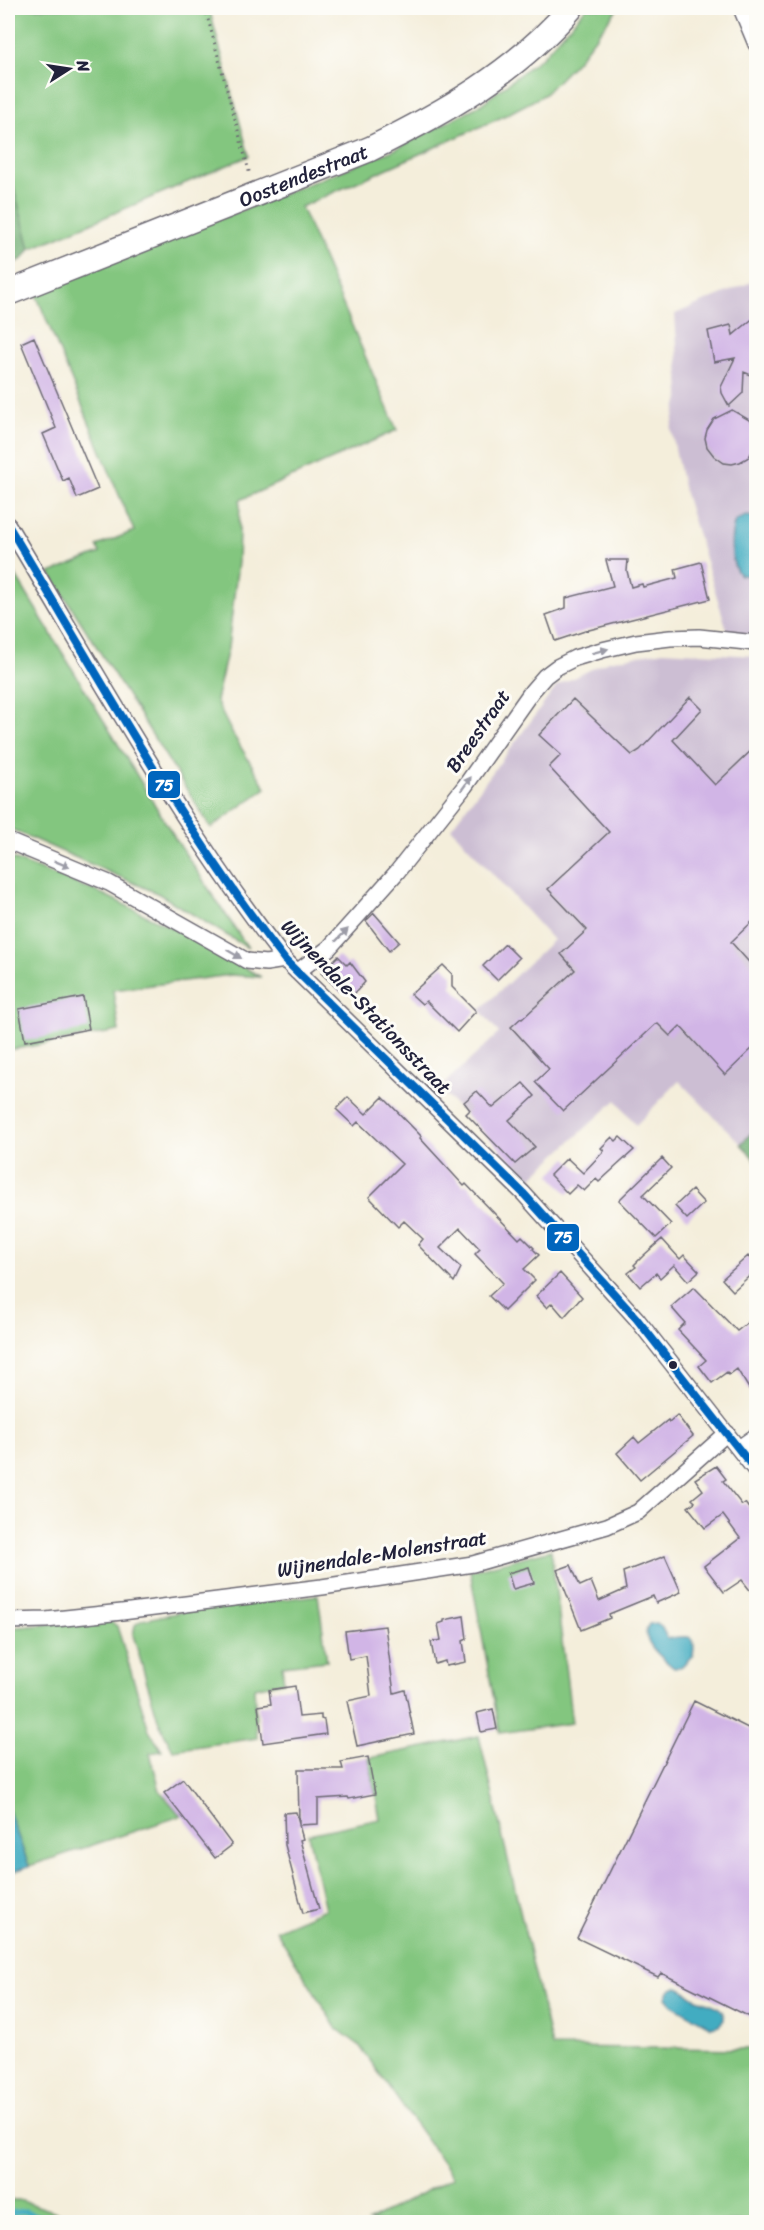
<svg xmlns="http://www.w3.org/2000/svg" width="764" height="2230" font-family="Sriracha,sans-serif">
	<style>
		.industrial { fill: #ccbed3 }
		.green { fill: #83c67f; stroke: #52745d; stroke-width: 1.5 }
		.forest { fill: #6aab6e; stroke: #466654; stroke-width: 1.5 }
		.water { fill: #42acc1; stroke: #32677e; stroke-width: 1.5 }
		.lines { fill: none; stroke-linecap: round; stroke-linejoin: round }
		.stream { stroke: #42acc1; stroke-width: 5 }
		.building { fill: #d1b5e6 }
		.minor-casing { stroke: #6c6973; stroke-width: 18 }
		.primary-casing { stroke: #6c6973; stroke-width: 27 }
		.path { stroke: #6c6973; stroke-width: 3; stroke-dasharray: 1.5 4.5; stroke-linecap: butt }
		.minor { stroke: #fff; stroke-width: 15 }
		.primary { stroke: #fff; stroke-width: 24 }
		.bus-1-casing { stroke: #fdfcf7; stroke-width: 12 }
		.bus-1 { stroke: #0065bd; stroke-width: 8 }
		.oneway { fill: #9c9ca7 }
		.bus-dot { fill: #22223b; stroke: #fdfcf7; stroke-width: 2 }
		.labels { text-anchor: middle; dominant-baseline: central; stroke-width: 6; stroke-linejoin: round; paint-order: stroke }
		.street-label { font-size: 20px; fill: #22223b; stroke: #fdfcf7 }
		.line-badge { stroke: #fdfcf7; stroke-width: 2 }
		.badge-label { font-size: 16px; text-anchor: middle; font-weight: bold; fill: #fff }
	</style>
	<rect width="100%" height="100%" fill="#fdfcf7"/>
	<filter id="ink" filterUnits="userSpaceOnUse"><feTurbulence type="fractalNoise" baseFrequency=".0167" numOctaves="2"/><feDisplacementMap in="SourceGraphic" scale="12" xChannelSelector="R" yChannelSelector="G"/><feConvolveMatrix kernelMatrix="1 2 1 2 8 2 1 2 1" color-interpolation-filters="sRGB"/></filter>
	<filter id="wash" filterUnits="userSpaceOnUse"><feTurbulence type="fractalNoise" baseFrequency=".008" numOctaves="4" result="noise"/><feDisplacementMap in="SourceGraphic" scale="24" xChannelSelector="R" yChannelSelector="G"/><feGaussianBlur stdDeviation="1.35" result="paint"/><feColorMatrix in="noise" values="0 0 0 0 0 0 0 0 0 0 0 0 0 0 0 0 0 1.4 0 .05"/><feComposite in="paint" operator="in"/></filter>
	<g filter="url(#wash)">
		<rect width="100%" height="100%" fill="#f4eedb"/>
		<path class="industrial" d="M756,280V636L728,633L683,487L671,429L680,394L675,314Z
			M663,651L756,656V1128L741,1144L679,1081L636,1125L616,1100L531,1178L439,1089L499,1033L480,1010L553,940L451,828L557,686L608,661Z"/>
		<path class="green" d="M8,8H209L249,156L30,249L8,166Z
			M586,8H618L577,61L544,95L500,118L301,207L397,430L240,500L238,562L228,648L216,701L232,733L266,788L211,828L50,573L100,553L97,546L134,531L35,292L396,149L480,105L543,56Z
			M8,563L175,838L248,948L159,894L8,828Z
			M8,857L105,895L204,944L261,977L231,975L113,990L119,1031L8,1050Z
			M551,1550L572,1723L500,1733L470,1571Z
			M318,1595L327,1661L282,1666L284,1682L254,1688L257,1738L173,1750L159,1723L133,1635L135,1625L142,1620L181,1612Z
			M107,1619L117,1626L149,1730L162,1751L150,1753L160,1791L181,1816L29,1866L8,1809V1628Z
			M479,1736L552,2047L756,2049V2222H367L453,2177L359,2045L336,2028L276,1930L325,1909L308,1834L380,1819L369,1758Z
			M8,2200H19L87,2222L8,2219Z"/>
		<path class="forest" d="M8,166L30,249L23,259L8,266Z
			M756,1128V1161L741,1144Z"/>
		<path class="water" d="M745,516L756,517V576L740,575C729,564 730,535 735,521Z
			M657,1623L661,1626L667,1638C680,1639 698,1628 693,1655L681,1667L674,1668C663,1659 638,1640 649,1624Z
			M8,1809L29,1866L8,1874Z
			M678,1987C686,1989 688,1995 695,1998C706,2004 725,2003 724,2020L719,2025L711,2027L672,2005L666,1998C667,1991 672,1988 678,1987Z"/>
		<g class="lines">
			<path class="stream" d="M8,2213L25,2211L57,2222"/>
		</g>
		<g id="blocks">
			<path class="building" d="M756,316V377L744,372L743,393L729,406L722,393L721,387L735,358L714,362L708,331L731,325L733,335Z
				M34,337L98,489L77,498L69,478L63,481L43,434L56,428L21,343Z
				M732,410L751,421L756,432V443L749,457L740,462L732,464L724,463L714,456L707,447L705,438L707,430L714,419Z
				M606,560H628L627,571L631,587L642,584L643,587L677,578L675,569L701,562L710,599L585,631L555,641L546,615L566,608V598L613,586Z
				M690,697L702,709L673,740L715,785L756,746V918L731,942L756,970V1045L725,1075L680,1026L670,1036L657,1023L563,1111L535,1082L549,1069L511,1027L521,1018L522,1019L575,970L561,954L587,930L548,889L609,832L549,767L561,755L539,735L573,699L632,755L640,750Z
				M374,913L399,942L389,951L366,921Z
				M505,944L519,958L497,980L483,966Z
				M338,956L347,965L350,962L365,982L354,994L347,988L342,993L321,973Z
				M443,965L452,974V987L476,1011L457,1032L426,1001L422,1004L411,994Z
				M83,997L89,1029L25,1041L19,1009Z
				M523,1083L535,1096L509,1120L535,1147L515,1164L466,1114L470,1110L464,1102L477,1091L493,1108Z
				M348,1097L366,1114L383,1097L421,1136L420,1138L464,1186L466,1184L519,1239L522,1236L534,1248L533,1249L539,1255L524,1269L535,1280L504,1311L489,1296L503,1283L475,1254L480,1249L460,1228L440,1248L461,1268L454,1282L418,1245L423,1239L404,1221L398,1227L369,1197L402,1164L358,1122L354,1126L336,1109Z
				M612,1137L616,1141L620,1137L634,1150L599,1182L596,1179L584,1191L577,1185L568,1194L550,1175L567,1158L583,1173L604,1151L601,1148Z
				M662,1158L671,1168L643,1195L671,1224L656,1238L619,1200Z
				M692,1190L704,1203L687,1219L675,1206Z
				M662,1239L680,1259L684,1255L699,1271L688,1281L674,1265L660,1278L656,1273L640,1287L628,1273L636,1267L634,1265L643,1256Z
				M748,1256L756,1266V1270L733,1291L722,1279Z
				M560,1273L582,1297L564,1317L552,1303L547,1308L536,1296Z
				M694,1287L737,1331L756,1316V1400L737,1369L729,1375L727,1372L712,1383L699,1366L706,1360L678,1330L685,1323L671,1307Z
				M677,1415L693,1436L640,1480L617,1453L634,1437L639,1443L668,1420L669,1422Z
				M716,1466L726,1479L723,1481L742,1505L745,1503L756,1518V1598L742,1580L724,1592L704,1566L740,1538L723,1515L705,1528L688,1507L695,1502L692,1499L703,1490L695,1479Z
				M665,1556L681,1592L656,1603L653,1596L609,1614L610,1618L581,1630L557,1570L571,1565L580,1586L591,1581L599,1601L626,1589L623,1572Z
				M529,1567L534,1583L513,1589L508,1573Z
				M464,1616L467,1639L463,1641L466,1662L446,1666L445,1661L435,1664L431,1642L441,1640L438,1624L444,1622V1620Z
				M385,1626L394,1693L405,1690L414,1734L357,1746L347,1701L371,1696L366,1656L349,1659L345,1631Z
				M295,1686L299,1717L321,1715V1719L324,1720L326,1734L263,1743L258,1706L271,1704L269,1690Z
				M694,1701L756,1732V2020L661,1973L658,1977L577,1938Z
				M493,1709L497,1729L481,1732L477,1713Z
				M368,1757L375,1794L349,1799L348,1797L318,1799V1824L299,1825L303,1839L300,1840L319,1909L303,1913L285,1845L284,1813L296,1812L299,1823L298,1769H343L341,1762Z
				M183,1779L232,1845L215,1858L164,1793Z"/>
		</g>
	</g>
	<g filter="url(#ink)">
		<use href="#blocks" fill-opacity="0" stroke="#6c6973" stroke-width="1.5"/>
		<g class="lines">
			<g class="minor-casing">
				<path id="minor" d="M741,8L756,44
					M8,525C96,671 180,825 285,960L523,1193L636,1318L756,1471
					M8,841L109,883L247,961L266,963L285,960
					M297,972L329,948L397,872L465,786L532,691L545,676L557,667L575,658L602,650L636,642L670,638L699,637L756,643
					M739,1448L756,1436
					M8,1621L46,1620L122,1612L322,1587L473,1564L607,1526L638,1512L727,1433"/>
			</g>
			<g class="primary-casing">
				<g id="primary">
					<path id="s1" d="M8,293L370,149C445,112 516,72 571,8"/>
				</g>
			</g>
			<path class="path" d="M205,8L250,175"/>
			<use href="#minor" class="minor"/>
			<use href="#primary" class="primary"/>
			<g class="bus-1-casing">
				<path id="bus-1" d="M8,525C96,671 180,825 285,960L523,1193L636,1318L756,1471"/>
			</g>
			<use href="#bus-1" class="bus-1"/>
		</g>
		<defs><path id="oneway-solid" d="M-6-.8H1V-3.2L6.5 0L1 3.2V.8H-6Z" transform="scale(1.5)"/></defs>
		<g class="oneway">
			<use href="#oneway-solid" transform="translate(600 651) rotate(-15)"/>
			<use href="#oneway-solid" transform="translate(466 784) rotate(-54)"/>
			<use href="#oneway-solid" transform="translate(62 864) rotate(22)"/>
			<use href="#oneway-solid" transform="translate(342 935) rotate(-45)"/>
			<use href="#oneway-solid" transform="translate(234 954) rotate(30)"/>
		</g>
	</g>
	<circle class="bus-dot" cx="673" cy="1365" r="5"/>
	<g class="labels">
		<g class="street-label">
			<text stroke="none"><textPath href="#s1" startOffset="318">Oostendestraat</textPath></text>
			<text transform="translate(478 731) rotate(-55)">Breestraat</text>
			<text transform="translate(366 1007) rotate(46)">Wijnendale-Stationsstraat</text>
			<text transform="translate(382 1554) rotate(-9)">Wijnendale-Molenstraat</text>
		</g>
	</g>
	<g class="line-badge">
		<rect x="147" y="770" width="34" height="29" rx="6" fill="#0065bd"/>
		<rect x="546" y="1223" width="34" height="29" rx="6" fill="#0065bd"/>
	</g>
	<g class="badge-label">
		<text x="164" y="791">75</text>
		<text x="563" y="1243">75</text>
	</g>
	<rect width="764" height="2230" fill="none" stroke="#fdfcf7" stroke-width="30"/>
	<g transform="translate(69 69) rotate(78)" stroke="#fdfcf7" stroke-width="4.5" paint-order="stroke">
	<path d="M0-4.5L10 22L0 15L-10 22Z" fill="#22223b"/>
	<text y="-9" font-size="16" font-weight="bold" text-anchor="middle" fill="#22223b">N</text>
	</g>
</svg>
